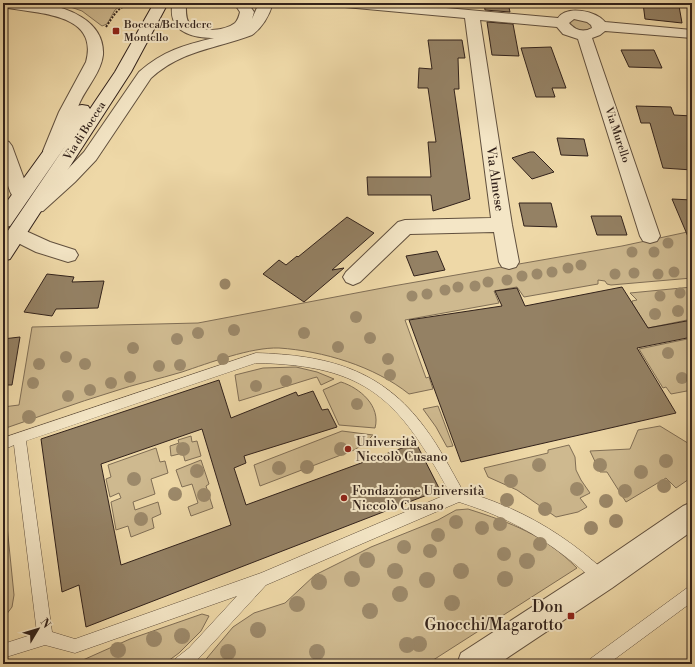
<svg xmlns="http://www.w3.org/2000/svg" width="695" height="667" font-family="'Libre Bodoni',serif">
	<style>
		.green { fill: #ceb98f; stroke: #806e55 }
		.building { fill: #948164; stroke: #32221b; fill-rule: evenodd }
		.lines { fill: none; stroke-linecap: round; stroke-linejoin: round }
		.service-casing { stroke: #61503e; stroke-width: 1 }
		.minor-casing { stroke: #61503e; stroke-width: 2 }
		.tertiary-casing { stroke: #61503e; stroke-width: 2 }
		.secondary-casing { stroke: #32221b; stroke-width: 2 }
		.path { stroke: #32221b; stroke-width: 2; stroke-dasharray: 2 1.5; stroke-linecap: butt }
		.service { fill: #f4e6c6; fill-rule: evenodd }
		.minor { fill: #f4e6c6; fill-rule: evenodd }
		.tertiary { fill: #f4e6c6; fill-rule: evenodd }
		.secondary { fill: #f4e6c6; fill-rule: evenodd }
		.tree { fill: #9c896a }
		.poi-dot { fill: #8f2418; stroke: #f4e6c6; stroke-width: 1.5 }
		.labels { text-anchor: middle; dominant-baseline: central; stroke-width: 4; stroke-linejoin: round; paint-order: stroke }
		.far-poi-label { font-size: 11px; fill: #32221b; stroke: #f4e6c6; text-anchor: start }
		.far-street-label { font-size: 11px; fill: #32221b; stroke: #f4e6c6 }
		.street-label { font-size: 13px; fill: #32221b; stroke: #f4e6c6 }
		.poi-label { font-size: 13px; fill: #32221b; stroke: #f4e6c6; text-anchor: start }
		.near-poi-label { font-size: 16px; fill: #32221b; stroke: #f4e6c6; text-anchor: end }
	</style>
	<rect width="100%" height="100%" fill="#eed8a7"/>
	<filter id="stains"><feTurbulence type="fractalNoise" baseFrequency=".005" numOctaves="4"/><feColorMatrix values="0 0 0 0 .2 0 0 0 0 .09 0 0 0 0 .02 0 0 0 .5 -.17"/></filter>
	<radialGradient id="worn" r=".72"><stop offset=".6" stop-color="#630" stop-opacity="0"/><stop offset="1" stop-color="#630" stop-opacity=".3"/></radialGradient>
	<path class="green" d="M77,3H124L115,10L107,24L102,26L82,11L62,4Z
		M576,18L591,22L592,28C584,32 578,30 570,26L569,22Z
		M692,231V278L611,285L607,284L605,281L598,280V284L524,297L517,287L494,291L499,303L405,320L426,378L429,377L433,389L409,394C374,366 323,351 279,348C251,347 209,363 182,372C159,379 135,384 112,392C75,403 39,417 3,429V407L19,405L32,327L198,323L393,286L622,246Z
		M692,287V319L648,328L632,303V301L637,300L630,293Z
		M692,338V390L671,394L666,387L663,388L639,349Z
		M296,367L317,372L334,379L321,385L317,377L313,378L239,401L235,375L263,368Z
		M341,382C360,388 381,406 375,428L339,425L323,390Z
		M438,406L453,446L447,447L436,427L423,409Z
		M660,426L691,445L692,447V477L676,488L666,478L626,502L607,472H600L590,451L630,449L638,430Z
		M342,431L373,435L364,444L354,450L260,486L254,465Z
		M191,436L192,442L197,441L201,456L185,461L183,453L171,456L170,446L179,443L178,440Z
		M569,445L575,457L576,470L581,480L590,493L580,498L587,507L578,512L556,517L517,490L488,477L484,468L548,453V450Z
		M156,448L160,462L165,461L168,473L151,479L155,494L133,502L135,510L158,502L161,514L152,518L154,528L131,537L128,526L116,530L111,502L121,498L119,493L110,497L106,479L111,477L108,465Z
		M201,460L209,484L206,486L213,508L191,516L188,507L198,503L192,484L182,487L176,470Z
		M3,486L14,595L12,607L3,619Z
		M468,509C512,523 544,535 577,568L427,664H202L233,627L254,613L285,603L315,575L371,547L438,520L456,510Z
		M202,614L209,616L201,631L179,653L164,664H74L130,639Z"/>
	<path class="building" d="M484,3H508L510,12L485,10Z
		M643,3L679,6L682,23L645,19Z
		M487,22L513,24L519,56L492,55Z
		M428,40H462L465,58H458L459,89H454L470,199L433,211L431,195H368L367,177H431L428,142H436L428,88H418L419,68L432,69Z
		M551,47L566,88H552L555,97H536L521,48Z
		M621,50H654L662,68L629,67Z
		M636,106L671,107L674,115L692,116V170L663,168L650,123H641Z
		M557,138L584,139L588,156L561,155Z
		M530,152H534L554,172L532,179L512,158Z
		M672,199L692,200V246Z
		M519,203H551L557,227L524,226Z
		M591,216H621L627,235H597Z
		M347,217L374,233L332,270L344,268L304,302L263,274L279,260L286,265L297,256L298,257Z
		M437,251L445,270L414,276L406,256Z
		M47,274L74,277L72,282L104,281L98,308L56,309L52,316L24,312Z
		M622,287L648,328L692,320V337L637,348L676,413L461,462L409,320L502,306L495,291L517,288L525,306Z
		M20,337L12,385H3V339Z
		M219,380L231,418L296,392L298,396L313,391L322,410L328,409L337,427L244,456L246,463L234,468L246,505L416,443L440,490L86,627L79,585L62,592L41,439ZM202,429L231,525L121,565L101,464Z"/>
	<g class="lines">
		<g class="service-casing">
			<path id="service" d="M256,353C327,355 382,369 425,428C440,448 451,470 463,491C520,508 563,533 607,573L609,578L607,583L602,585L597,583C553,543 516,520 459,502L266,585L199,658L192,664H172L175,659L189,648L237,596L75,653L45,645L3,658V644L37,633L14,445L3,450V438ZM256,363C368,365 399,400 450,493L261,573L75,639L52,632L26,441Z
				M692,586V602L608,664H587L590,659L687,588Z"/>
		</g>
		<g class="minor-casing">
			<path id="minor" d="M338,3H391L558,18C567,5 596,11 605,22L692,30V38L605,31L600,35L592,38L660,236L657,241L650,243L643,241L640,236L578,39L563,34L557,27L480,20L512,225L519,262L516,267L509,269L502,267L499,262L494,232L410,234L360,282L353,285L346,282L343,277L346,272L398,222L405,220L491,218L465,18L345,7L340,6ZM574,19L587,22L591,25L592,28C583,33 575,30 569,23Z
				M3,140L9,142L12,146L30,195L28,199L21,201L14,199C3,180 3,162 3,140Z
				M17,227L50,242L75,250L78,255L75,260L68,262L36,252L10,239L7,234L10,229Z
				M692,502V531L612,588L498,664H457L461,653L592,568L683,506Z"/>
		</g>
		<g class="tertiary-casing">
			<path id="tertiary" d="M3,3C14,3 26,2 36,3C66,6 105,20 103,55C101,72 87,87 80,102C73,117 67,142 58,155L52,157L46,155L43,151L59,112L86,62C100,11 33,14 3,7Z
				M172,3H186C186,9 185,19 190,24C200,33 225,31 235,23C238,20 239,16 240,12L234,3H248L254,12L252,19L259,3H273C269,16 263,27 252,35C215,49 182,50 151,78L96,160L75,182L43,211L36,212L29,211L27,206L29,201L63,174L84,152L139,72C163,51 184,45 214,38C199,38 178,35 173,19C171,14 172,8 172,3Z"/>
		</g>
		<g class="secondary-casing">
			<path id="secondary" d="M154,3H168L131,72L10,259L3,261V238L66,145L10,226L3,228V207L76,106L82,105L88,106L90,109L115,72Z"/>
		</g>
		<path class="path" d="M106,27C118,9 119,4 142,4"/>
		<use href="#service" class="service"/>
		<use href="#minor" class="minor"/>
		<use href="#tertiary" class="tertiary"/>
		<use href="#secondary" class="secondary"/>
	</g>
	<g class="tree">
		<circle cx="668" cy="243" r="5.5"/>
		<circle cx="632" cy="252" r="5.5"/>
		<circle cx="654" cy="252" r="5.5"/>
		<circle cx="581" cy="265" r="5.5"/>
		<circle cx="568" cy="268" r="5.5"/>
		<circle cx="552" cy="272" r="5.5"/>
		<circle cx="674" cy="272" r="5.5"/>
		<circle cx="634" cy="273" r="5.5"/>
		<circle cx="537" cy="274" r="5.5"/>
		<circle cx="615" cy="274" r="5.5"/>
		<circle cx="658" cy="274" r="5.5"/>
		<circle cx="522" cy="276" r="5.5"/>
		<circle cx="507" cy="280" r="5.5"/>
		<circle cx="488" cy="282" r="5.5"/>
		<circle cx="225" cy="284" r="5.5"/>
		<circle cx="475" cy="286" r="5.5"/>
		<circle cx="458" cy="287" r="5.5"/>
		<circle cx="445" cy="290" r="5.5"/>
		<circle cx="680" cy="293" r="5.5"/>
		<circle cx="427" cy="294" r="5.5"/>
		<circle cx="412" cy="296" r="5.5"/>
		<circle cx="660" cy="296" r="5.5"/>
		<circle cx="678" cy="311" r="6"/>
		<circle cx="655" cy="314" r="6"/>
		<circle cx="356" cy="317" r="6"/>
		<circle cx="234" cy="330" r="6"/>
		<circle cx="198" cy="333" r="6"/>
		<circle cx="304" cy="333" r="6"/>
		<circle cx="370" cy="338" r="6"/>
		<circle cx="177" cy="339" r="6"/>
		<circle cx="338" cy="347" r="6"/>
		<circle cx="133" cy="348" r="6"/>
		<circle cx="668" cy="353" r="6"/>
		<circle cx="66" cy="357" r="6"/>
		<circle cx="223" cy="359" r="6"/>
		<circle cx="388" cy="359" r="6"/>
		<circle cx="39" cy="364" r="6"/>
		<circle cx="85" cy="364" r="6"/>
		<circle cx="180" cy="365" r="6"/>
		<circle cx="159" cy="366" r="6"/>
		<circle cx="390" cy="375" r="6"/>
		<circle cx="130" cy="377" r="6"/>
		<circle cx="682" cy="378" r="6"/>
		<circle cx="286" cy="381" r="6"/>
		<circle cx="33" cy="383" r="6"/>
		<circle cx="111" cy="383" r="6"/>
		<circle cx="256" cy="386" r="6"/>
		<circle cx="90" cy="390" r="6"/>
		<circle cx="68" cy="396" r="6"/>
		<circle cx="357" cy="404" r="6"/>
		<circle cx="29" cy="417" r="7"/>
		<circle cx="183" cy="449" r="7"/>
		<circle cx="341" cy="449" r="7"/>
		<circle cx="666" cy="461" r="7"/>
		<circle cx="539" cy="465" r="7"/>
		<circle cx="600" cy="465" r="7"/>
		<circle cx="307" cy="467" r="7"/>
		<circle cx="279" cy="468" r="7"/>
		<circle cx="197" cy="471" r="7"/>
		<circle cx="641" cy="472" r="7"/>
		<circle cx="134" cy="479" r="7"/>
		<circle cx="511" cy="481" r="7"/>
		<circle cx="664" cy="486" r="7"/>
		<circle cx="577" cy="489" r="7"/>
		<circle cx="625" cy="491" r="7"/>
		<circle cx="175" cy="494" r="7"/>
		<circle cx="204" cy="495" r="7"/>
		<circle cx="507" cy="500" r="7"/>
		<circle cx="606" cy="501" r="7"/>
		<circle cx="545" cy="509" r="7"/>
		<circle cx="141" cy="519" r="7"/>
		<circle cx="616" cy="521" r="7"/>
		<circle cx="456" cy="522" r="7"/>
		<circle cx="500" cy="524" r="7"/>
		<circle cx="482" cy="528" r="7"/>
		<circle cx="591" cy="528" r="7"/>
		<circle cx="438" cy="535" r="7"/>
		<circle cx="540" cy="544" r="7"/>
		<circle cx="404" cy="547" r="7"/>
		<circle cx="430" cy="551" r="7"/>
		<circle cx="504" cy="554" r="7"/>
		<circle cx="367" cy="560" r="8"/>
		<circle cx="527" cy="561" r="8"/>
		<circle cx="395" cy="571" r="8"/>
		<circle cx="461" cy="571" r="8"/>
		<circle cx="352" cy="579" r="8"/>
		<circle cx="505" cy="579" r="8"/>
		<circle cx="427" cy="580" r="8"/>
		<circle cx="319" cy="582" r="8"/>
		<circle cx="400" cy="594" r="8"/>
		<circle cx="452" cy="603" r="8"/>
		<circle cx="297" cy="604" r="8"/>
		<circle cx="370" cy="611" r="8"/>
		<circle cx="258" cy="630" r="8"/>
		<circle cx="182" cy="636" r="8"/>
		<circle cx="154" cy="639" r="8"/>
		<circle cx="419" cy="644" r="8"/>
		<circle cx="407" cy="645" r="8"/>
		<circle cx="118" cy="650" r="8"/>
		<circle cx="228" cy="652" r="8"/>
		<circle cx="317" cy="652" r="8"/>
	</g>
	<g class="poi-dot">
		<rect x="112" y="27" width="8" height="8" rx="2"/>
		<circle cx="348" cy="449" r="4"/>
		<circle cx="344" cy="498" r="4"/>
		<rect x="567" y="612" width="8" height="8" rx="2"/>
	</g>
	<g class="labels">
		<g class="far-poi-label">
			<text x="124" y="25">Boccea/Belvedere<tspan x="124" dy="13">Montello</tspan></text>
		</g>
		<g class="far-street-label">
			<text transform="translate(85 131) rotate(-57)">Via di Boccea</text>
			<text transform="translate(617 135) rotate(72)">Via Murello</text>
		</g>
		<g class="street-label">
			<text transform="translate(495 179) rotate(82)">Via Almese</text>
		</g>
		<g class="poi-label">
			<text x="356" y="442">Università<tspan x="356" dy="15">Niccolò Cusano</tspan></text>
			<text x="352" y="491">Fondazione Università<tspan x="352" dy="15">Niccolò Cusano</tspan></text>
		</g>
		<g class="near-poi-label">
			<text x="563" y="607">Don<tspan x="563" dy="18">Gnocchi/Magarotto</tspan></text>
		</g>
	</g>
	<rect width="695" height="667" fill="none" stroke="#eed8a7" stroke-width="16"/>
	<rect x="4" y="4" width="687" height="659" fill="none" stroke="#32221b" stroke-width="2"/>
	<rect x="8" y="8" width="679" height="651" fill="none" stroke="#32221b"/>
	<g transform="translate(38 629) rotate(52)" stroke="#f4e6c6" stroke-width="3" paint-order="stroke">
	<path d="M0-3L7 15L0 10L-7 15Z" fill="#32221b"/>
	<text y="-6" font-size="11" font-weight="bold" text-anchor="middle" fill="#32221b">N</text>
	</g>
	<rect width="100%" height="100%" filter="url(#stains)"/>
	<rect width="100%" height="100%" fill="url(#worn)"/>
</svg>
